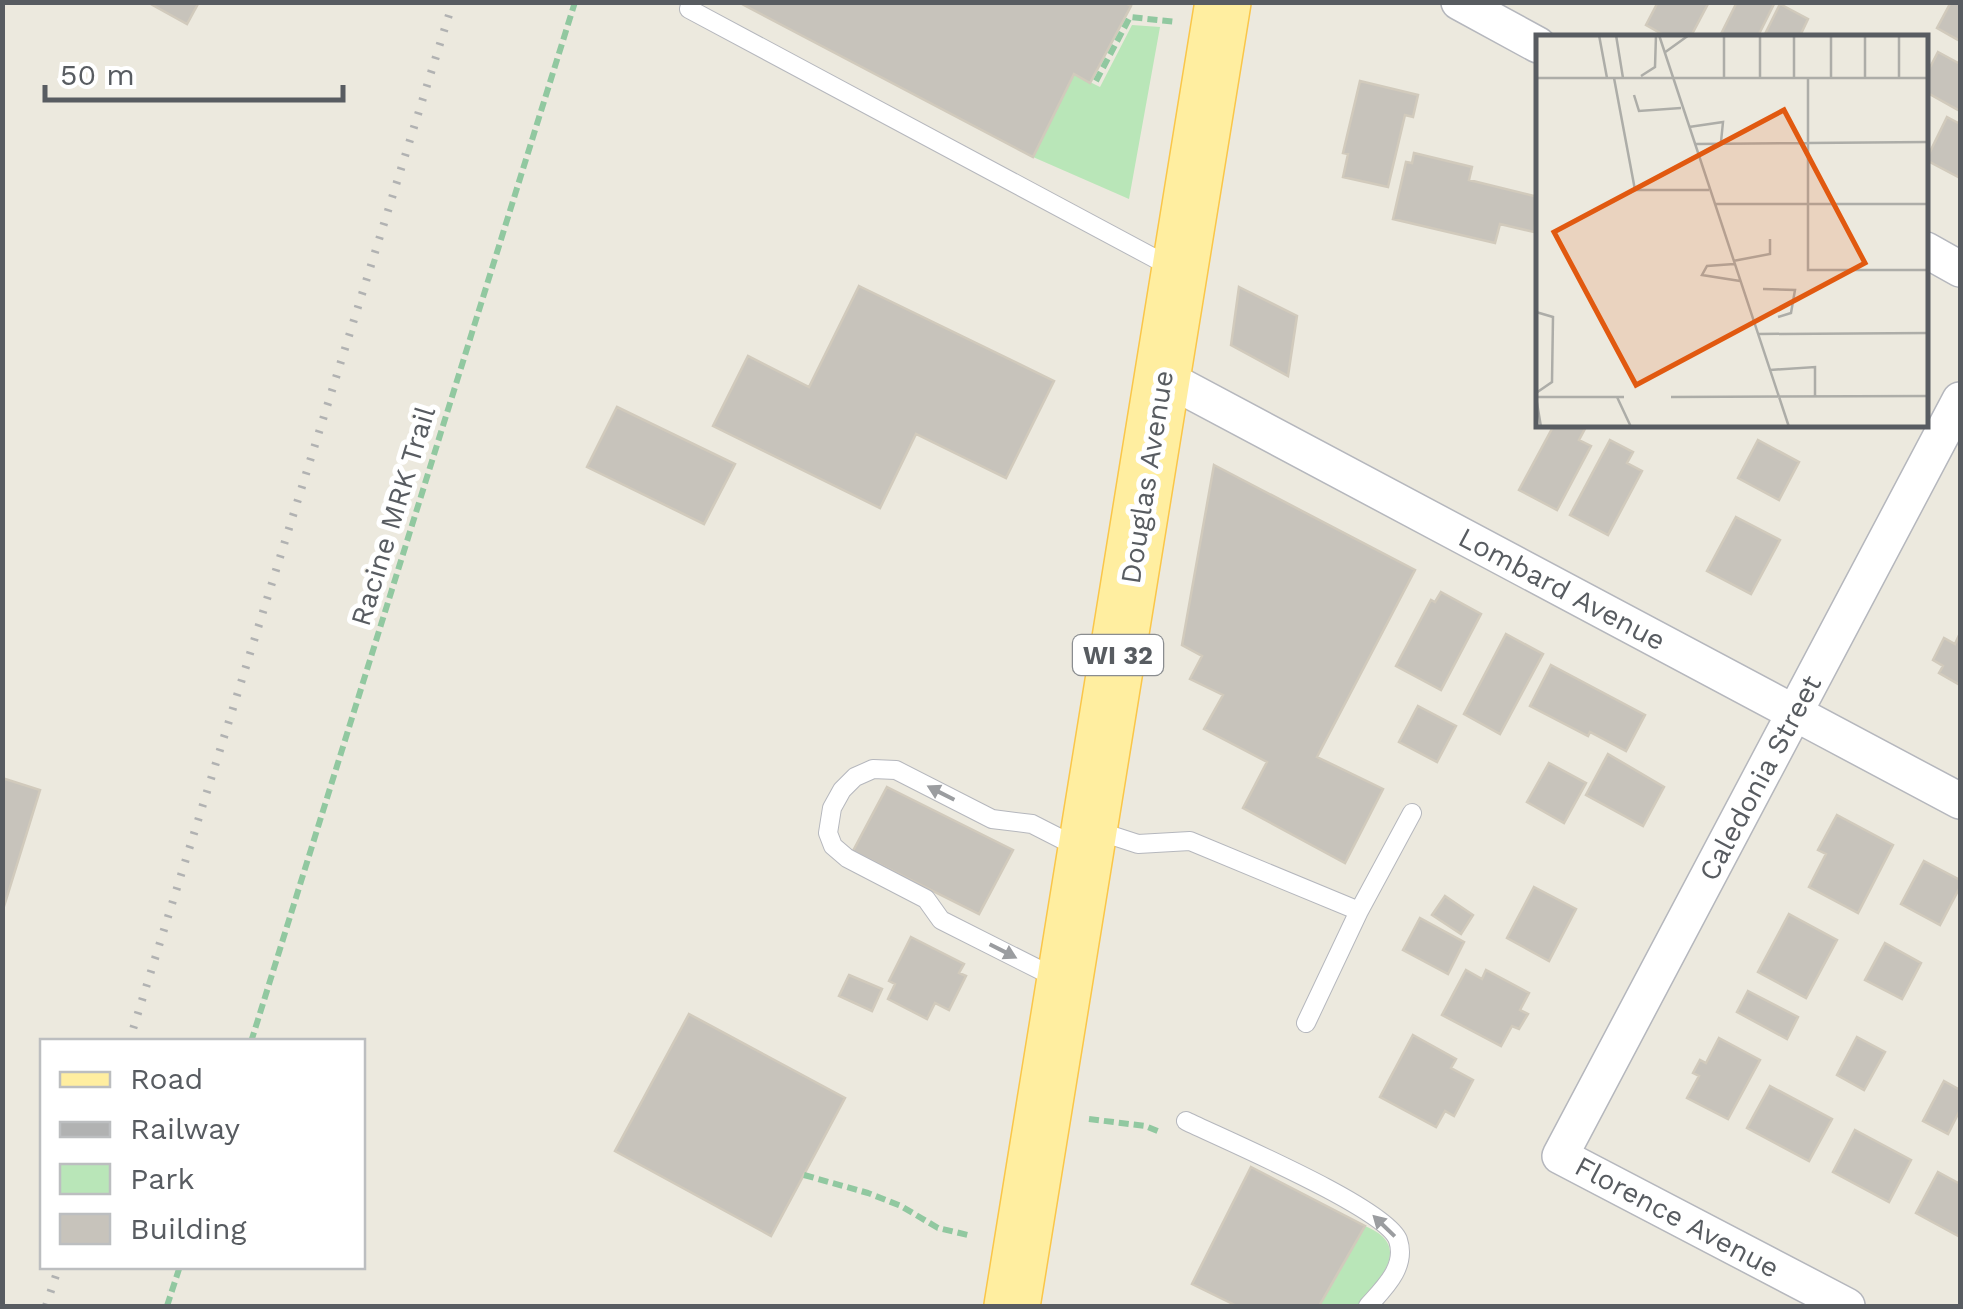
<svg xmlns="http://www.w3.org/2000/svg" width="1963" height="1309" font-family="'Work Sans',sans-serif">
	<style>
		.green { fill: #b9e6b8 }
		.building { fill: #c7c3bb; stroke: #d1cabc; stroke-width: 2.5 }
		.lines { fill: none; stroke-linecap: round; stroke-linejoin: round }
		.lane-casing { stroke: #b5b7bd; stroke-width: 20 }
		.street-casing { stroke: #b5b7bd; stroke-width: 38 }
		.primary-casing { stroke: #fac649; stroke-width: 58 }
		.path { stroke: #91c8a0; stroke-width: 6; stroke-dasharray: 10 5; stroke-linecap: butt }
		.lane { stroke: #fff; stroke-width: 18 }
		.street { stroke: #fff; stroke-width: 35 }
		.primary { stroke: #ffeea0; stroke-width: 55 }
		.rail { stroke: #b1b2b2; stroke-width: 8; stroke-dasharray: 2.5 12; stroke-linecap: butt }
		.oneway { fill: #9b9da0 }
		.labels { text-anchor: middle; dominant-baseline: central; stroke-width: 10; stroke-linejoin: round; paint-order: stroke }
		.shield { fill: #fff; stroke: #8a8d90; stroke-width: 2.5 }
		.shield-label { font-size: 25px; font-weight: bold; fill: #585c61 }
		.street-label { font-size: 28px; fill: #585c61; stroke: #fff }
		.inset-road { fill: none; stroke: #adada8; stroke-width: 2.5 }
		.view { fill: #e15910; fill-opacity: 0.15; stroke: #e15910; stroke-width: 5 }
		.inset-edge { fill: none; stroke: #585c61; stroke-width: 5 }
	</style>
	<rect width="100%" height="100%" fill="#ece9de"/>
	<path class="green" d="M1132,25L1160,27L1129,199L1033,157L1074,74L1100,87Z
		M1365,1226C1414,1246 1380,1279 1357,1306H1319Z"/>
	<path class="building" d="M147,2H199L187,24Z
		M738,2H1123L1131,6L1090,83L1074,74L1033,157Z
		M1658,2H1709L1690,38H1669L1646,25Z
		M1737,2H1775L1757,38H1719Z
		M1951,2H1960V41L1937,28Z
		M1780,4L1808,19L1799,38H1763Z
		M1938,52L1960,64V111L1926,92V75Z
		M1360,81L1418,95L1413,117L1405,115L1388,187L1343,177L1348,154L1343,153Z
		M1947,117L1960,124V178L1926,160Z
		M1414,153L1472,167L1469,180L1538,197L1534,232L1500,224L1495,243L1393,219L1406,162L1412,163Z
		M859,286L1054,381L1006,478L916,434L880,508L713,426L748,356L809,387Z
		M1239,287L1297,316L1288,376L1231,345Z
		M617,407L735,464L704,524L587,467Z
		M1554,425H1587L1579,440L1591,446L1557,510L1519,490Z
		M1610,440L1633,452L1627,463L1642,471L1608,535L1570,515Z
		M1758,440L1799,462L1779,500L1738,478Z
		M1214,465L1415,570L1317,757L1383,789L1345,863L1243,808L1267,762L1204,729L1223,695L1190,679L1202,656L1182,645Z
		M1736,517L1780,540L1751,594L1707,571Z
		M1441,592L1481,614L1441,690L1396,666L1431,600L1435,602Z
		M1960,633V685L1939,673L1943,666L1933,660L1944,638L1955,644Z
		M1506,634L1543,654L1500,734L1464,714Z
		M1551,665L1645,715L1626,751L1590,732L1588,736L1530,706Z
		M1418,706L1456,726L1437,762L1399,742Z
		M1608,754L1664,787L1643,826L1586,795Z
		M1549,763L1586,783L1564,823L1527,802Z
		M2,778L40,790L2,913Z
		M887,787L1013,850L979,914L853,851Z
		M1837,815L1893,845L1858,913L1809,887L1826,854L1818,850Z
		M1924,861L1960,880V887L1940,925L1901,904Z
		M1534,887L1576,909L1549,961L1507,938Z
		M1445,896L1473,915L1461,934L1432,915Z
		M1789,914L1837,940L1806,998L1758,972Z
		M1420,918L1464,942L1448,974L1403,950Z
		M911,937L964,964L959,973L966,976L949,1010L935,1003L927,1019L888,999L895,984L889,981Z
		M1885,943L1921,963L1902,999L1865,980Z
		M1466,970L1482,979L1486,970L1529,993L1520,1010L1528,1014L1519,1029L1512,1026L1501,1046L1442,1015Z
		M849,975L882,989L872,1011L839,996Z
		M1748,991L1798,1017L1787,1039L1737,1012Z
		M689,1014L845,1098L771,1236L615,1151Z
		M1413,1035L1456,1059L1451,1068L1473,1080L1454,1116L1445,1111L1436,1127L1380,1097Z
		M1857,1037L1885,1052L1864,1090L1837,1075Z
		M1719,1038L1760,1060L1728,1119L1687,1098L1699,1076L1693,1073L1700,1060L1706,1063Z
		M1944,1081L1960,1090V1110L1948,1134L1923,1121Z
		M1770,1086L1832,1119L1809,1161L1747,1128Z
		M1855,1130L1911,1160L1889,1202L1833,1172Z
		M1251,1167L1365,1226L1319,1306H1237L1192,1284Z
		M1938,1172L1960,1184V1237L1916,1213Z"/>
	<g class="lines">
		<g class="lane-casing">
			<path id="lane" d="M691,2L689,9L1171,267
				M1095,830L1138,844L1190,841L1359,911L1412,813
				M1058,979L941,920L926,899L847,858L833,846L828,833L832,808L842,790L855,777L873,769L896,770L992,819L1032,824L1081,849
				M1306,1023L1359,911
				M1186,1121C1225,1140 1386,1208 1398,1240C1407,1267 1384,1288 1368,1306"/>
		</g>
		<g class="street-casing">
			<path id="street" d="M1459,2L1538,45
				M1926,250L1960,269
				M1164,377L1960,801
				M1847,1306L1560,1156L1960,400"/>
		</g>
		<g class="primary-casing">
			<path id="primary" d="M1012,1306L1223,2"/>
		</g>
		<path class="path" d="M1096,81L1130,17L1176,22
			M251,1042L575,2
			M1089,1119L1145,1126L1160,1132
			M804,1175L868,1193L901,1206L938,1228L968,1235
			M167,1306L180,1266"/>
		<use href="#lane" class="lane"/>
		<use href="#street" class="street"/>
		<use href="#primary" class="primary"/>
		<path class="rail" d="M129,1042L453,2
			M46,1306L59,1266"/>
	</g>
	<defs><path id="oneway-solid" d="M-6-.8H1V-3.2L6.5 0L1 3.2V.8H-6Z" transform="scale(2.5)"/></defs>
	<g class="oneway">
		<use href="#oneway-solid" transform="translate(941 793) rotate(-153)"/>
		<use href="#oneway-solid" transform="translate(1003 951) rotate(27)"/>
		<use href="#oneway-solid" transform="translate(1384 1226) rotate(-136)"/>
	</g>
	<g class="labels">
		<rect class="shield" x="1073" y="635" width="90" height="40" rx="8"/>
		<g class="shield-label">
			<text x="1118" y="655">WI 32</text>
		</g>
		<g class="street-label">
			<text transform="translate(1147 477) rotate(-81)">Douglas Avenue</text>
			<text transform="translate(393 516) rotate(-73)">Racine MRK Trail</text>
			<text transform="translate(1562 589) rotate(28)">Lombard Avenue</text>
			<text transform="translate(1760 778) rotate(-62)">Caledonia Street</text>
			<text transform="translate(1677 1217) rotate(28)">Florence Avenue</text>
		</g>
	</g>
	<g transform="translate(1536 35)">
		<rect width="392" height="392" fill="#ece9de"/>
		<path class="inset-road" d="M63,0L71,43M80,0L87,43M123,0L253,392M188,0V43M224,0V43M258,0V43M295,0V43M329,0V43M363,0V43M128,18L153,0M105,41L119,32L120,0M0,43H393M78,43L99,155H173M272,43V235H393M98,60L103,76L145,73M153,92L187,87L185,107M159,109L393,107M179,169H393M197,226L234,219V204M198,229L171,231L166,240L204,246M227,254L259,255L255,278L242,282M0,277L17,282L16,347L0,358M222,299L393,298M234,335L279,332V361M0,362H88M0,362L5,392M81,362L95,392M135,362L393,361"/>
		<path class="view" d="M248,75L329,228L100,350L18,197Z"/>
		<rect width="392" height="392" class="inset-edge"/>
	</g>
	<rect width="1963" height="1309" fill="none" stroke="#585c61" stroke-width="10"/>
	<rect x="40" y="1039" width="325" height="230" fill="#ffffff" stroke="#bcbec0" stroke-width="2.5"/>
	<rect x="60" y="1072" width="50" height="15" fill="#ffeea0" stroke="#bcbec0" stroke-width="2.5"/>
	<text x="130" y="1089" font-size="30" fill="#585c61">Road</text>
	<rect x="60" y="1122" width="50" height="15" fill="#b1b2b2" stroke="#bcbec0" stroke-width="2.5"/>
	<text x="130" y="1139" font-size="30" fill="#585c61">Railway</text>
	<rect x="60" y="1164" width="50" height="30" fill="#b9e6b8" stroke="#bcbec0" stroke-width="2.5"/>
	<text x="130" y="1189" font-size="30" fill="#585c61">Park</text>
	<rect x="60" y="1214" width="50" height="30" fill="#c7c3bb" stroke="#bcbec0" stroke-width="2.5"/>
	<text x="130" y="1239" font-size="30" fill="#585c61">Building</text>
	<path d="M45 85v15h298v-15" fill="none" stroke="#585c61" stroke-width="5"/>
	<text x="60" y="85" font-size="30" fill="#585c61" stroke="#ffffff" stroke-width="8" paint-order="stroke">50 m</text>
</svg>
